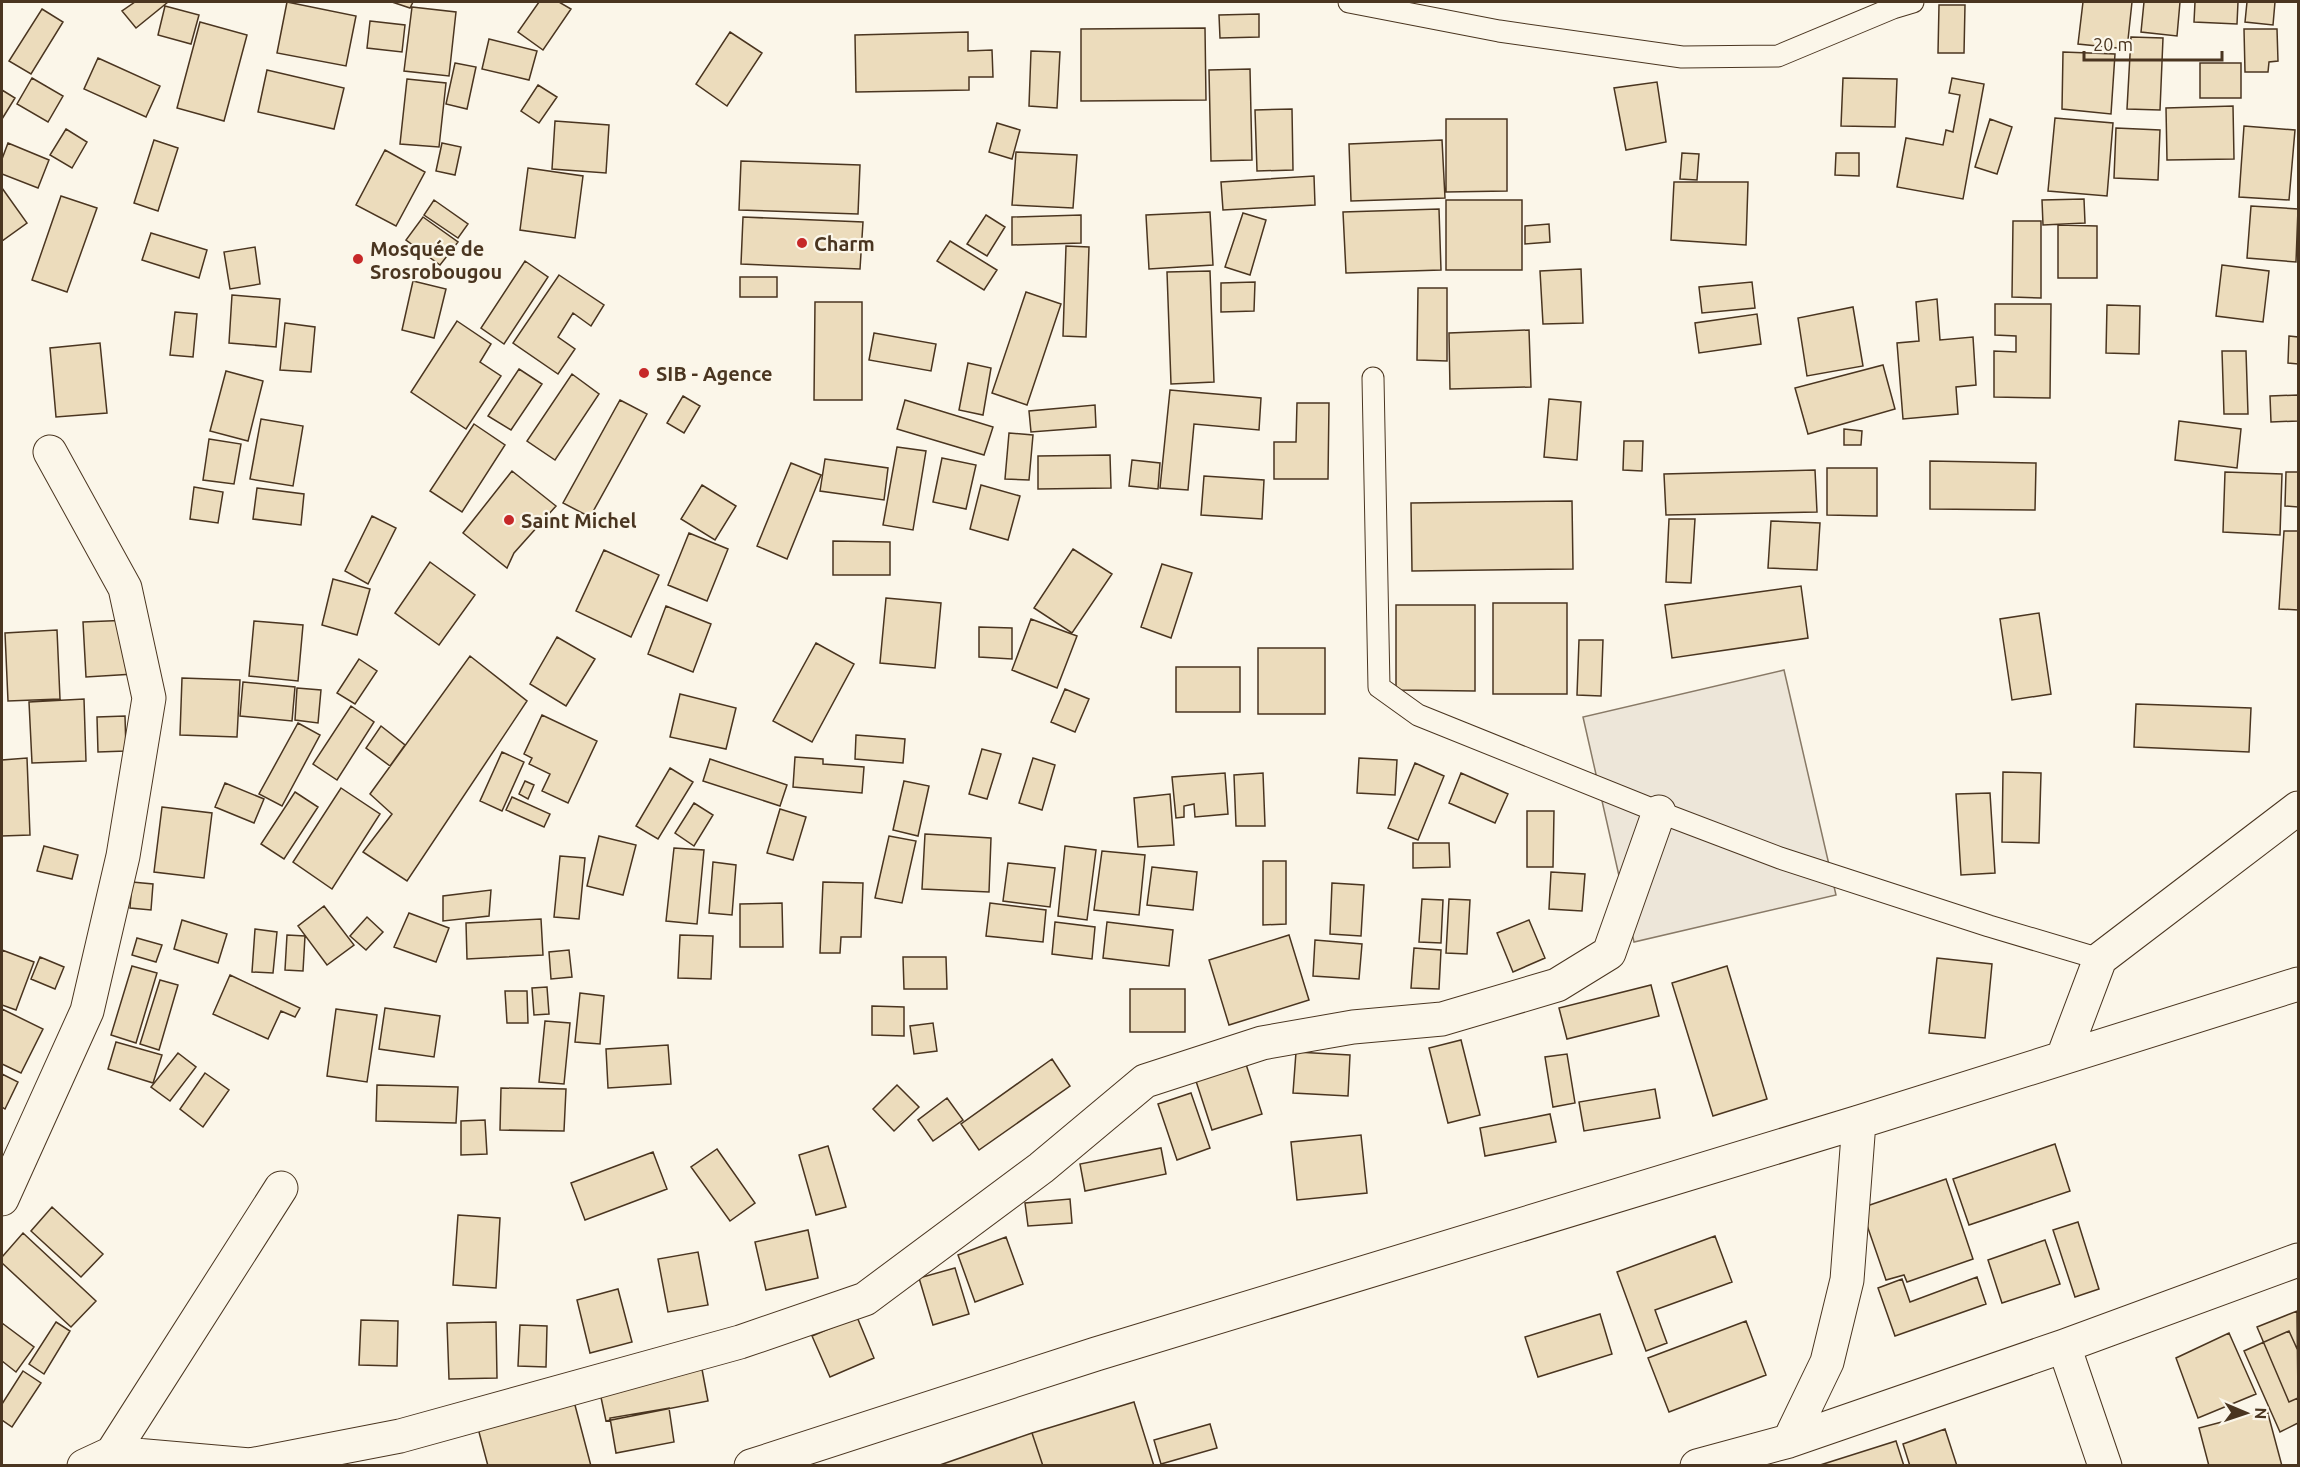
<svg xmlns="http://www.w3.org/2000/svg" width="2300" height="1467" font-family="Ubuntu,sans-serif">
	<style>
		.green { fill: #ede6d9; stroke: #887966; stroke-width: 1.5 }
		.building { fill: #ecdcbc; stroke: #4a3520; stroke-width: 1.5 }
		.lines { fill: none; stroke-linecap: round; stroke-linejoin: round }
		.service-casing { stroke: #4a3520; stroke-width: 23 }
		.minor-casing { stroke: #4a3520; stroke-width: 35 }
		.service { stroke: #fbf6e9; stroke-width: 21 }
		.minor { stroke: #fbf6e9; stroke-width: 33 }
		.poi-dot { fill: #c62828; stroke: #fbf6e9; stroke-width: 2 }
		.labels { text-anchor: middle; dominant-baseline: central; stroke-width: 4.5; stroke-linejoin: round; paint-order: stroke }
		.poi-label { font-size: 20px; font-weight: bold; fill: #4a3520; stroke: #fbf6e9; text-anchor: start }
	</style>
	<rect width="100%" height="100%" fill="#fbf6e9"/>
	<path class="green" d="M1784,670L1836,895L1634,942L1583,717Z"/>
	<path class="building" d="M135,2H168L136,28L122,11Z
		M287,2L356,16L346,66L277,53Z
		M392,2H413L410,8Z
		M539,2H559L571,9L543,50L518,32Z
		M2083,2H2132L2127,49L2078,44Z
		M2144,2H2180L2177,36L2141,32Z
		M2195,2H2238L2237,24L2194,22Z
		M2247,2H2275L2273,25L2245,22Z
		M1939,5H1965L1964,53H1938Z
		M165,6L199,15L191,44L158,35Z
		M412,7L456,12L449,76L404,71Z
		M42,9L63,22L31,74L9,61Z
		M1259,14V37L1220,38L1219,15Z
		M370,21L405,25L402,52L367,48Z
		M200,22L247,35L224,121L177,108Z
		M1205,28L1206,100L1081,101V29Z
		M2244,29H2277L2278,61L2269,62L2268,72H2245Z
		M730,32L762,53L727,106L696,84Z
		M968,32V51L992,50L993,77H969V90L856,92L855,35Z
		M2131,37L2163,38L2160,110L2127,109Z
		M489,39L537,51L529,80L482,69Z
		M1031,51L1060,52L1057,108L1029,106Z
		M2063,52L2115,54L2111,114L2062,109Z
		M98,58L160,86L146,117L84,89Z
		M455,63L476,67L467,109L446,104Z
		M2200,63H2241V98H2200Z
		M1250,69L1252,160L1211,161L1209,70Z
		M267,70L344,88L334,129L258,112Z
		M32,78L63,96L48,122L17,104Z
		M1843,78L1897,79L1895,127L1841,126Z
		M1952,78L1984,84L1963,199L1897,187L1906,138L1943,145L1946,130L1953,132L1960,95L1949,93Z
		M407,79L446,83L439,147L400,144Z
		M1657,82L1666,142L1626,150L1614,88Z
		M538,85L557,97L539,123L521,111Z
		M2,90L15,98L2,119Z
		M2233,106L2234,159L2167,160L2166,108Z
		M1292,109L1293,170L1257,171L1255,110Z
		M2055,118L2113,123L2107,196L2048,191Z
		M1446,119H1507V191L1446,192Z
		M1990,119L2012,127L1997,174L1975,167Z
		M555,121L609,125L606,173L552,169Z
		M997,123L1020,130L1012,159L989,152Z
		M2244,126L2295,130L2289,200L2239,197Z
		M2116,128L2160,130L2158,180L2114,178Z
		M66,129L87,142L72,168L50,155Z
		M154,140L178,148L158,211L134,203Z
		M1442,140L1445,198L1351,201L1349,144Z
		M8,143L49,160L38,188L2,174V159Z
		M442,143L461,147L455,175L436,171Z
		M385,150L425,172L396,226L356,205Z
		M1016,152L1077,155L1073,208L1012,205Z
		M1682,153L1699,154L1697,180L1680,179Z
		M1836,153H1859V176L1835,175Z
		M741,161L860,165L858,214L739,210Z
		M528,168L583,176L575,238L520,230Z
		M1314,176L1315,205L1223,210L1221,182Z
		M1674,182H1748L1746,245L1671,240Z
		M2,188L27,223L2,241Z
		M61,196L97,208L67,292L32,280Z
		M2084,199L2085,223L2043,225L2042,200Z
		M434,200L468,224L458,238L424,215Z
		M1446,200H1522V270H1446Z
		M2251,206L2298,209L2296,262L2247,258Z
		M1439,209L1441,270L1346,273L1343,212Z
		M1210,212L1213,265L1149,269L1146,215Z
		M1243,213L1266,220L1250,275L1225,267Z
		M986,215L1005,227L987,256L967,244Z
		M1081,215V243L1012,245V217Z
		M423,217L458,242L440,265L406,240Z
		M743,217L863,222L860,269L741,264Z
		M2013,221H2041V298L2012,297Z
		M1549,224L1550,242L1525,244V226Z
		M2058,225L2097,226V278H2058Z
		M151,233L207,250L199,278L142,260Z
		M950,241L997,270L984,290L937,261Z
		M1066,246L1089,247L1086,337L1063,336Z
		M255,247L260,284L230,289L224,252Z
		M525,261L548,277L504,344L481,328Z
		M2222,265L2269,271L2263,322L2216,316Z
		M1581,269L1583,323L1543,324L1540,271Z
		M1210,271L1214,382L1171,384L1167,272Z
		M559,275L604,305L591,326L573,313L558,337L575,349L558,374L513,343Z
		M740,277H777V297H740Z
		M413,281L446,289L434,338L402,330Z
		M1255,282L1254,311L1221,312V283Z
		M1752,282L1755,308L1702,313L1699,287Z
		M1418,288H1447V361L1417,360Z
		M1026,292L1061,304L1027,405L992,393Z
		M232,295L280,299L276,347L229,343Z
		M1937,299L1940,340L1973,337L1976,385L1956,387L1958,414L1903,419L1897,343L1919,341L1916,302Z
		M815,302H862V400H814Z
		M1995,304H2051L2050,398L1994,397V351L2016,352V336L1995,335Z
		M2107,305L2140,306L2139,354L2106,353Z
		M1853,307L1863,366L1807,376L1798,318Z
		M175,312L197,314L193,357L170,355Z
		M1757,314L1761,344L1699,353L1695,323Z
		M457,321L491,344L480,362L501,376L466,429L411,392Z
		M285,323L315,327L311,372L280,370Z
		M1529,330L1531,387L1450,389L1449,333Z
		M874,333L936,344L931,371L869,360Z
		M2289,336L2298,337V364L2288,363Z
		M100,343L107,413L56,417L50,348Z
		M2222,351H2246L2248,414H2224Z
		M968,363L991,368L983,415L959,410Z
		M1883,365L1895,409L1808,434L1795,388Z
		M519,369L542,384L511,430L488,416Z
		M226,371L263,381L248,441L210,431Z
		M572,374L599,394L555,460L527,441Z
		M1170,390L1261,398L1259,430L1194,424L1188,490L1160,488Z
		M2298,395V421L2271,422L2270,396Z
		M683,396L700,406L684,433L667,423Z
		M1549,399L1581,402L1577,460L1544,457Z
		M620,400L647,414L590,517L563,503Z
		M905,400L993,427L984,455L897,429Z
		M1297,403H1329L1328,479H1274V442H1296Z
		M1095,405L1096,427L1031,432L1029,411Z
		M261,419L303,426L293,486L250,479Z
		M2179,421L2241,429L2237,468L2175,460Z
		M474,424L505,445L462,512L430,491Z
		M1844,429L1862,431L1861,445H1844Z
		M1009,433L1033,435L1029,480L1005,479Z
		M209,439L241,444L234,484L203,480Z
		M1624,441H1643L1642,471L1623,470Z
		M897,447L926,451L913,530L883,525Z
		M1110,455L1111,488L1038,489V456Z
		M942,458L976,465L966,509L933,502Z
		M825,459L888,468L884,500L820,491Z
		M1132,460L1160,463L1158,489L1129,486Z
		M1930,461L2036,463L2035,510L1930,509Z
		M791,463L821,475L787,559L757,546Z
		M1827,468H1877V516L1827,515Z
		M1815,470L1817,512L1666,515L1664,474Z
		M512,471L556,506L514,553L507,568L463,533Z
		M2225,472L2282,474L2280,535L2223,532Z
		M2286,472H2298V507L2285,506Z
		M1204,476L1264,480L1262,519L1201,515Z
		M702,485L736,506L715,540L681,519Z
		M981,485L1020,496L1008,540L970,529Z
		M194,487L223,492L218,523L190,519Z
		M257,488L304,494L301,525L253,519Z
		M1572,501L1573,569L1412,571L1411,503Z
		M372,516L396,528L368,584L345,571Z
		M1669,519H1695L1691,583L1666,582Z
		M1771,521L1820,523L1817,570L1768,568Z
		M2284,531H2298V610L2279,609Z
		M689,533L728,549L707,601L668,585Z
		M833,541L890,542V575H833Z
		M1073,549L1112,574L1072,633L1034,608Z
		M604,550L659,575L631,637L576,611Z
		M430,562L475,595L439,645L395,613Z
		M1162,564L1192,573L1171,638L1141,627Z
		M333,579L370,589L357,635L322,625Z
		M1801,586L1808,638L1672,658L1665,605Z
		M886,598L941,603L935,668L880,663Z
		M1493,603H1567V694H1493Z
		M1396,605H1475V691L1396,690Z
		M666,606L711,624L693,672L648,654Z
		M2039,613L2051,694L2012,700L2000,619Z
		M1031,619L1077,636L1057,688L1012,670Z
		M131,620L134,674L86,677L83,622Z
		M254,621L303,625L298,681L249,676Z
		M979,627L1012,628V659L979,657Z
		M57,630L60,699L8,701L5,633Z
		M557,637L595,659L566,706L530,684Z
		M1579,640H1603L1601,696L1577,695Z
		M816,643L854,664L812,742L773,721Z
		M1258,648H1325V714H1258Z
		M470,656L527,701L407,881L363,852L392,814L370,794Z
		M359,659L377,671L355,704L337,693Z
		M1176,667H1240V712H1176Z
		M182,678L240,680L237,737L180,735Z
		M243,682L295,687L292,721L240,716Z
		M297,688L321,690L318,723L295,720Z
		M1065,689L1089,699L1075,732L1051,722Z
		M680,694L736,708L726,749L670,737Z
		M84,699L86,761L32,763L29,702Z
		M2136,704L2251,708L2249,752L2134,747Z
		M351,706L374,722L337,780L313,764Z
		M542,715L597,741L568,803L542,791L550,774L529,764L532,758L524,754Z
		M125,716L126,751L98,752L97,717Z
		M298,723L320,735L282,806L259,794Z
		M381,726L405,745L390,766L366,748Z
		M856,735L905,739L903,763L855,759Z
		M982,749L1001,754L987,799L969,794Z
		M502,752L524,762L502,811L480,801Z
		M795,757L823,759V764L864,767L862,793L793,787Z
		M27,758L30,835L2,836V760Z
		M1033,758L1055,765L1042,810L1019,803Z
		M1359,758L1397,760L1395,795L1357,793Z
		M710,759L787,785L780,806L703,781Z
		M1415,763L1444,776L1418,840L1388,828Z
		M670,768L693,782L658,839L636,826Z
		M2003,772L2041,773L2039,843L2002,842Z
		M1225,773L1228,814L1195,817L1194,804L1184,806V817L1176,818L1172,777Z
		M1263,773L1265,826H1236L1234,775Z
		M1461,773L1508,794L1495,823L1449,803Z
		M525,781L534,785L528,799L519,794Z
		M904,781L929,786L918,836L893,830Z
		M225,783L264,799L254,823L215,807Z
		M341,788L380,814L332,889L293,862Z
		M295,792L318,807L284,859L261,844Z
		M1990,793L1995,873L1961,875L1956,794Z
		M1170,794L1174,845L1138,847L1134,798Z
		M512,797L550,814L544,827L506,810Z
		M694,803L713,815L694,846L675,833Z
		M162,807L212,813L204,878L154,872Z
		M780,809L806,817L793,860L767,853Z
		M1527,811H1554L1553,867H1527Z
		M925,834L991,838L989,892L922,889Z
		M599,836L636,845L623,895L587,886Z
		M889,836L916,841L902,903L875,898Z
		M1413,843H1449L1450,867L1413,868Z
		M44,846L78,855L72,879L37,871Z
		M1065,846L1096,850L1087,920L1058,916Z
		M674,848L704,850L697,924L666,921Z
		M1102,851L1145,855L1139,915L1094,910Z
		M560,856L585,858L579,919L554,917Z
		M1263,861H1286V924L1263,925Z
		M713,862L736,865L732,915L709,913Z
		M1008,863L1055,868L1050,907L1003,901Z
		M1152,867L1197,872L1193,910L1147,905Z
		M1551,872L1585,874L1582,911L1549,909Z
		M132,882L153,884L151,910L130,908Z
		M823,882L863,883L861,937H841L840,953H820Z
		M1332,883L1364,885L1361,936L1330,934Z
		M491,890L489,916L443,921V896Z
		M1422,899L1443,900L1441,943L1419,942Z
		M1449,899L1470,900L1467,954L1446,953Z
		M782,903L783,947H740V904Z
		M990,903L1046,910L1043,942L986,936Z
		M324,906L354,945L327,965L298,926Z
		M409,913L449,928L436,962L394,947Z
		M367,917L383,932L366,950L350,936Z
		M541,919L543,955L467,959L466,923Z
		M182,920L227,934L218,963L174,949Z
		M1529,920L1545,958L1513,972L1497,933Z
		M1055,922L1095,927L1092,959L1052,954Z
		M1107,922L1173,930L1169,966L1103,958Z
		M255,929L277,932L273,973L252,972Z
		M287,935L305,936L303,971L285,970Z
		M680,935L713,936L711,979L678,978Z
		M1289,935L1309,1000L1229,1025L1209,960Z
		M137,938L162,945L156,962L132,955Z
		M1315,940L1362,944L1359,979L1313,976Z
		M1414,948L1441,950L1439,989L1411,988Z
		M2,950L34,962L16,1010L2,1005Z
		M569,950L572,977L551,979L549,952Z
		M40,957L64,967L55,989L31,979Z
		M903,957H946L947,989H904Z
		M1937,958L1992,964L1985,1038L1929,1033Z
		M132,966L157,973L136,1043L111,1035Z
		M1727,966L1767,1099L1713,1116L1672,983Z
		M230,975L300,1008L295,1017L281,1011L268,1039L213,1014Z
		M160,980L178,985L159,1050L140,1044Z
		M1651,985L1659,1016L1567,1039L1559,1008Z
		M547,987L549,1014L534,1015L532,988Z
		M1130,989H1185V1032H1130Z
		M505,991H527L528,1023H507Z
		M580,993L604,996L600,1044L575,1042Z
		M872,1006L904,1007V1036L872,1035Z
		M385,1008L440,1016L434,1057L379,1049Z
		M2,1009L43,1029L21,1073L2,1064Z
		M336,1009L377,1015L367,1082L327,1076Z
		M545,1021L570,1023L564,1084L539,1082Z
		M933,1023L937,1051L914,1054L910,1026Z
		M1461,1040L1480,1115L1448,1123L1429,1048Z
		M116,1042L162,1055L153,1083L108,1069Z
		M668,1045L671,1084L608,1088L606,1049Z
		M1296,1052L1350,1055L1348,1096L1293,1093Z
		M178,1053L196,1067L170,1101L151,1087Z
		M1567,1054L1575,1103L1553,1107L1545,1057Z
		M1244,1058L1262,1114L1212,1130L1194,1075Z
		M1052,1059L1070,1086L979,1150L961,1124Z
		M205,1073L229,1090L203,1127L180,1109Z
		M2,1074L18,1082L5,1109L2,1107Z
		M377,1085L458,1087L456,1123L376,1121Z
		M897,1085L919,1107L894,1131L873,1109Z
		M501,1088L566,1089L564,1131L500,1130Z
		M1655,1089L1660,1118L1584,1131L1579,1102Z
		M1191,1093L1210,1148L1177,1160L1158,1104Z
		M947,1098L963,1120L933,1141L918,1120Z
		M1550,1114L1556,1142L1485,1156L1480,1128Z
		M485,1120L487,1154L461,1155V1121Z
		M1361,1135L1367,1193L1297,1200L1291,1142Z
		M2055,1144L2070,1191L1969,1225L1953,1179Z
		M828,1146L846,1207L816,1215L799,1155Z
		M1161,1148L1166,1174L1085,1191L1080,1164Z
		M717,1149L755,1203L730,1221L691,1167Z
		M653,1152L667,1189L585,1220L571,1183Z
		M1946,1179L1973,1259L1907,1282L1904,1275L1886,1280L1861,1208Z
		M1070,1199L1072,1223L1028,1226L1025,1203Z
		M52,1207L103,1254L81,1277L31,1231Z
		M458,1215L500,1218L496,1288L453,1285Z
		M2078,1222L2099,1289L2075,1297L2053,1230Z
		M808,1230L818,1278L766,1290L755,1242Z
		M23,1233L96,1301L71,1327L2,1263V1257Z
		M1715,1236L1732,1282L1655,1310L1667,1343L1646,1351L1617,1272Z
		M1006,1237L1023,1284L975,1302L958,1255Z
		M2045,1240L2060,1284L2002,1303L1988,1260Z
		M698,1252L708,1305L668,1312L658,1259Z
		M955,1268L969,1314L933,1325L919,1278Z
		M1977,1277L1986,1304L1895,1336L1878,1288L1902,1279L1910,1302Z
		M618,1289L632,1342L590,1353L577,1300Z
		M2297,1311L2298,1398L2289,1402L2257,1327Z
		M1600,1314L1612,1354L1538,1377L1525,1337Z
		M857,1317L874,1358L830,1377L812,1336Z
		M361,1320L398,1321L397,1366L359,1365Z
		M1746,1321L1766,1375L1669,1412L1648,1358Z
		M56,1322L70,1331L44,1374L29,1364Z
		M496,1322L497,1378L449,1379L447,1323Z
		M2,1323L34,1347L16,1372L2,1361Z
		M520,1325L547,1326L546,1367L518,1366Z
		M2289,1331L2298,1351V1423L2280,1432L2244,1351Z
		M2229,1333L2256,1394L2198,1418L2176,1358Z
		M701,1364L708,1401L606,1421L598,1383Z
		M23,1371L41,1383L12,1427L2,1420V1404Z
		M571,1390L591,1466H488L475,1417Z
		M1134,1402L1154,1466H1043L1032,1433Z
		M669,1408L674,1442L616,1453L610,1418Z
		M2267,1410L2282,1466H2209L2199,1428Z
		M1210,1424L1217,1448L1161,1464L1154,1440Z
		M1945,1429L1957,1466H1910L1903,1444Z
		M1032,1433L1043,1466H937Z
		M1896,1441L1904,1466H1817Z"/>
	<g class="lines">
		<g class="service-casing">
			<path id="service" d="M1349,2L1499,31L1682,57L1778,56L1893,8L1913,2
				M1373,378L1379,687L1418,715L1659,812L1780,858L1989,926L2100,959"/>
		</g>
		<g class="minor-casing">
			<path id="minor" d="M2063,1057L2100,959L2298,808
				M2,1199L87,1011L123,856L149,698L125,588L50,452
				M2064,1346L2105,1466
				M1789,1441L1827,1362L1847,1280L1859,1122
				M112,1453L250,1465L400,1436L740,1342L865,1299L1041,1168L1145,1081L1262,1043L1353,1027L1442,1019L1557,985L1609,953L1659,812
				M84,1466L112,1453L281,1188
				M751,1466L1096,1354L1859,1122L2298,984
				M1697,1466L1789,1441L2064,1346L2298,1260"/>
		</g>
		<use href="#service" class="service"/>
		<use href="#minor" class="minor"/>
	</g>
	<g class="poi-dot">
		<circle cx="802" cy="243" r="6"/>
		<circle cx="358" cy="259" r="6"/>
		<circle cx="644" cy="373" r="6"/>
		<circle cx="509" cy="520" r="6"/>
	</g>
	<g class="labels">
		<g class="poi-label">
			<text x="814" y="243">Charm</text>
			<text x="370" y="248">Mosquée de<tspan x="370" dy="23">Srosrobougou</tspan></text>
			<text x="656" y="373">SIB - Agence</text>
			<text x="521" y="520">Saint Michel</text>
		</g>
	</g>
	<rect width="2300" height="1467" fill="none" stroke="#4a3520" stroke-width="6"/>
	<g transform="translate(2246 1413) rotate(92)" stroke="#fbf6e9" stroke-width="4.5" paint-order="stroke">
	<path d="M0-4.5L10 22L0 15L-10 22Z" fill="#4a3520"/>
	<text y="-9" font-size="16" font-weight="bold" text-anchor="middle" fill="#4a3520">N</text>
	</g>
	<path d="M2084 51v9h138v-9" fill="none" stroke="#4a3520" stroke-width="3"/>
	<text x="2093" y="51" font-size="18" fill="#4a3520" stroke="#fbf6e9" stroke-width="4.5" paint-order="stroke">20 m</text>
</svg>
